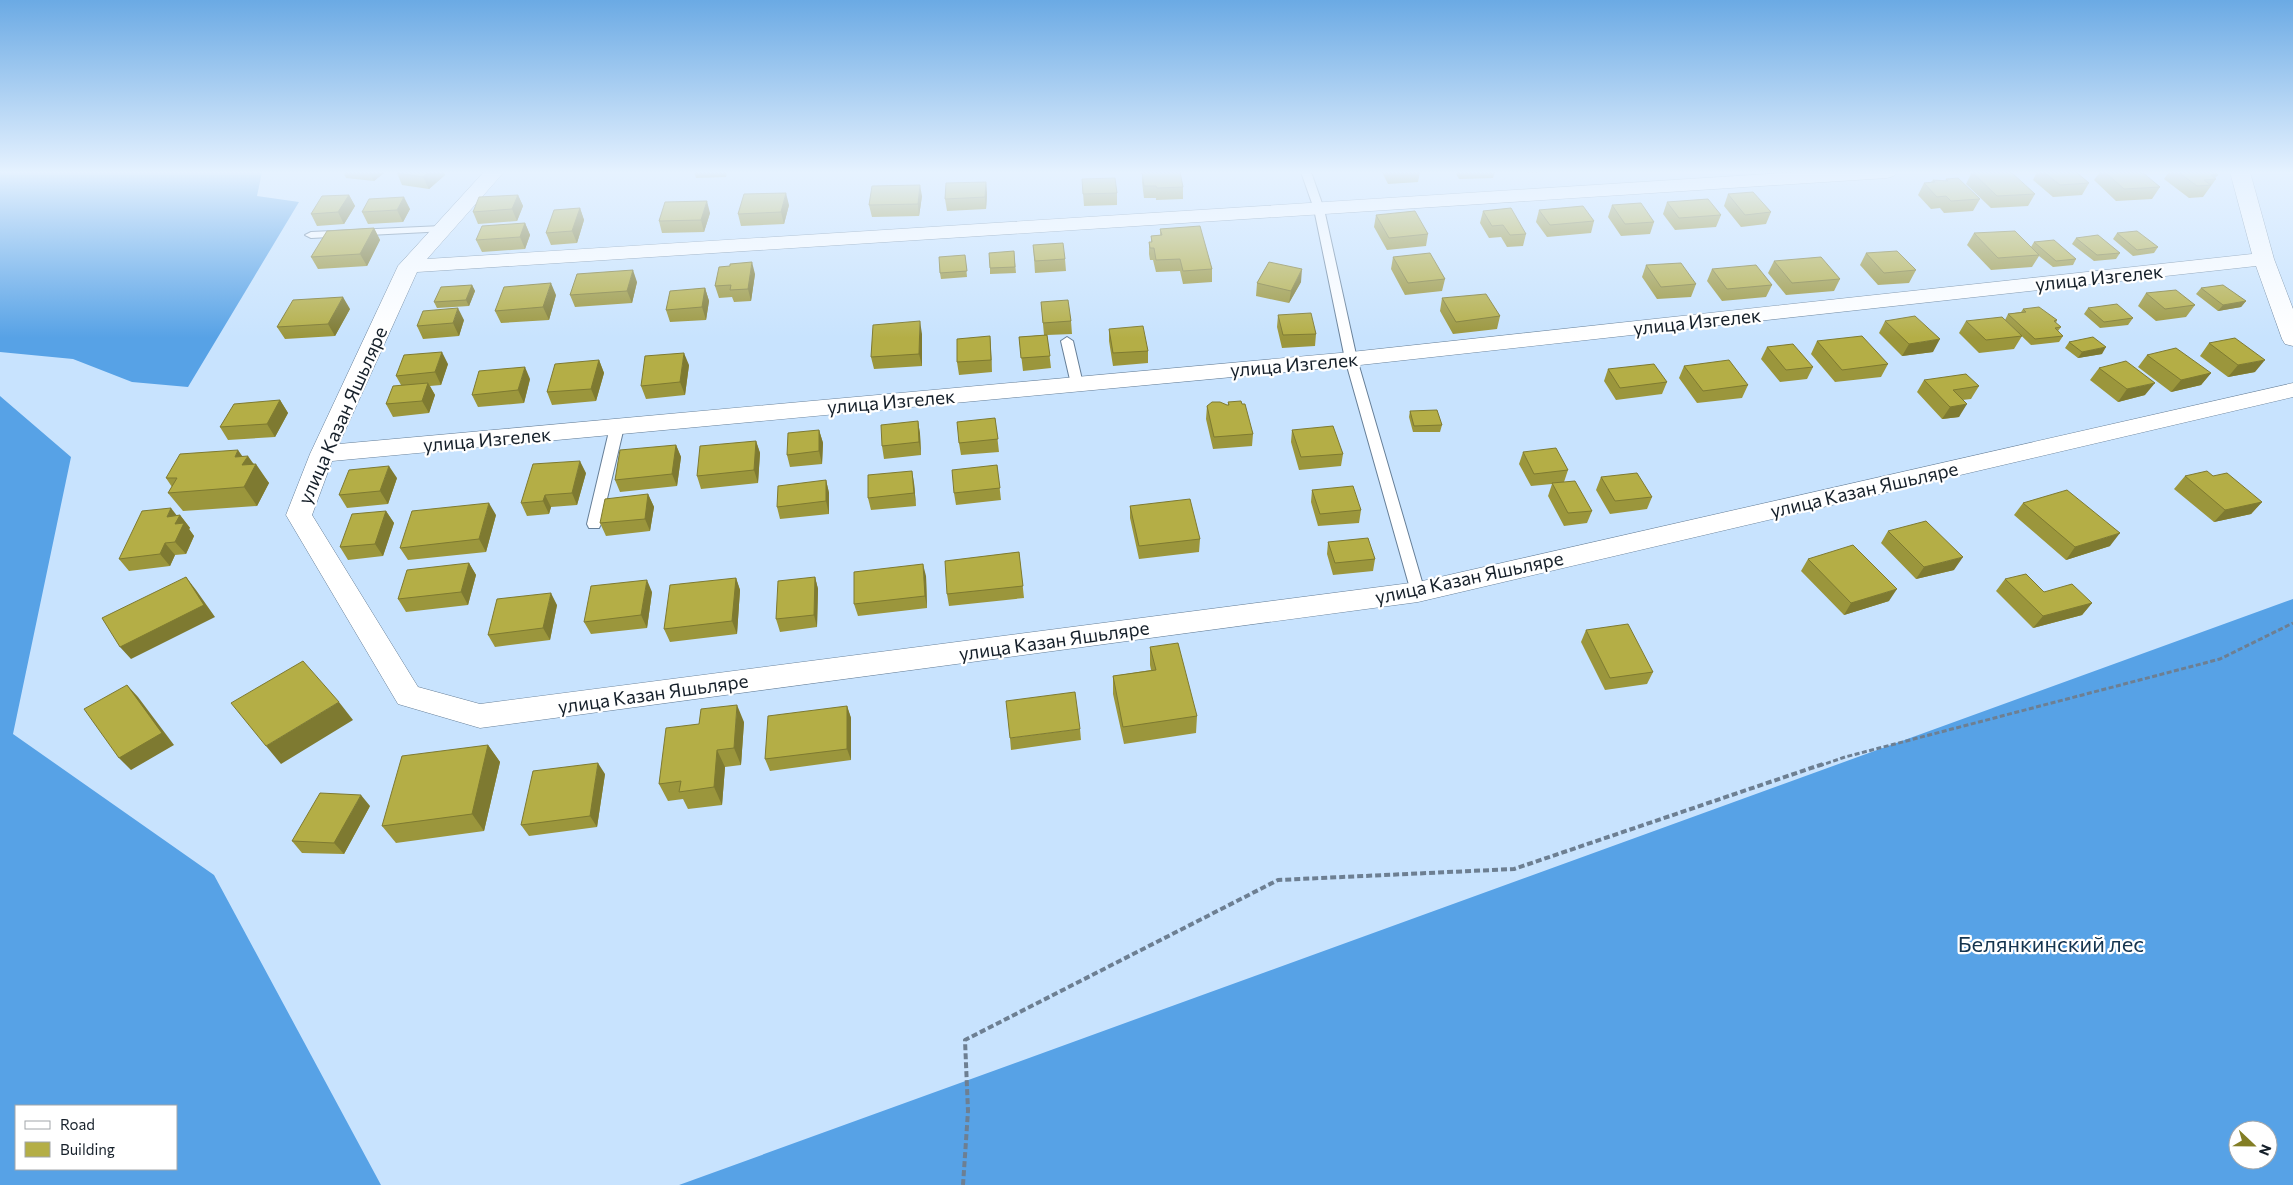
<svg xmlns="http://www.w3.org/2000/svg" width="2293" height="1185" font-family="Commissioner,sans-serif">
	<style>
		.forest { fill: #57a2e6; fill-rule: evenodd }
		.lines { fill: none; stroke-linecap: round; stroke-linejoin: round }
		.service-casing { stroke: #667f98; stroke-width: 2 }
		.minor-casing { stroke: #667f98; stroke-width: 1 }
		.path-far1 { stroke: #6d7f92; stroke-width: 3; stroke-dasharray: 5 2.5; stroke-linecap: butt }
		.path { stroke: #6d7f92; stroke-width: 4; stroke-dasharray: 6 3; stroke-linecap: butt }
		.service { fill: #fff; fill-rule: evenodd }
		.minor { fill: #fff; fill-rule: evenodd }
		.wall { fill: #9b963c }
		.shaded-wall { fill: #7e7a31 }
		.building { fill: #b4ae46; stroke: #7e7a31 }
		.labels { text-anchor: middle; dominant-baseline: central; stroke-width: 4.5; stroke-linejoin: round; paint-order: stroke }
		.street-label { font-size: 19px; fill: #16202a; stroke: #fff }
		.near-park-label { font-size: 22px; fill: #14344f; stroke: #fff }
	</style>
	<rect width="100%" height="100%" fill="#c8e3fe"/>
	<path class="forest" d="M0,172H262L257,196L299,202L188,387L132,382L73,359L0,352Z
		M0,396L71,457L13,734L214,875L381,1185H0ZM176,1106V1169H16V1106Z
		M2293,599V1185H679ZM2238,1130H2268V1160H2238Z"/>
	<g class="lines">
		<g class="service-casing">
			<path id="service" d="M1301,172H1311L1324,209L1357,359L1425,592L1423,596L1418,598L1413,596L1411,592L1345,359L1314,209Z
				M442,226L448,229L446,231L311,238L305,235L311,232Z
				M1067,337L1073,341L1083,384L1077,388L1071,384L1061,341Z
				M617,423L624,427L601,524L599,528H589L587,524L610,427Z"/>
		</g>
		<g class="minor-casing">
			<path id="minor" d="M484,172H504L427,259L1798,172H1897L1894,176L1887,178L417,272L339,444L1351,352L2252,254L2230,172H2250L2274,259L2293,309V346L2285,344L2282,339L2256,266L1351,366L332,461L312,515L418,687L480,704L1418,582L2293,383V397L1418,602L480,728L398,704L286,515L310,454L398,266Z"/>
		</g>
		<path class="path-far1" d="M1819,766L1845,757L2220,659L2293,623"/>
		<path class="path" d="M963,1185L968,1111L965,1040L1278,880L1514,869L1823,764"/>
		<use href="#service" class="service"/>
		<use href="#minor" class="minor"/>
	</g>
	<path class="wall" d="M343,172H385L374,181L346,178Z
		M398,172H444L445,175L429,189L402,185L397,173Z
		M694,172H727L726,177L696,178Z
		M1142,172L1183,187V199L1156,200V198H1144L1142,182Z
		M1382,172H1420L1418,182L1388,184Z
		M1455,172H1495L1493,178L1459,179Z
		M1528,172H1546L1529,173Z
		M1972,172L2035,194L2028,206L1991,208L1966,184Z
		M2037,172H2076L2089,183L2082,195L2053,197L2033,180Z
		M2100,172H2142L2160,187L2152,199L2116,201L2094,180Z
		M2169,172H2214L2218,175L2215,178L2216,179L2203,197L2189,198L2164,179Z
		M1082,179L1117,193V205L1084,206Z
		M1946,179L1980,199L1973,211L1944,213L1940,208L1931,209L1918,195L1924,183L1931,182L1933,180L1945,181Z
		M986,182L987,194L986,209L947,211L945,199Z
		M1728,194L1771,212L1766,224L1741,227L1724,206Z
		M349,195L355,206L344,224L317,226L311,214Z
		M518,195L523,206L517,221L478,224L473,212Z
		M922,196L919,216L872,217L869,205Z
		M1667,202L1721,215L1716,227L1675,230L1663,214Z
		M789,205L784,224L741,226L738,214Z
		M1612,205L1654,222L1650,234L1621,236L1608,217Z
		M580,208L584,220L577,243L551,245L546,233Z
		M410,209L403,222L368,224L362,212Z
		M1539,210L1594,221L1591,233L1547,237L1536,222Z
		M1483,211L1526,234L1523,246L1507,247L1501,237L1489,238L1480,223Z
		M710,213L704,232L662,233L659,221Z
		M1376,215L1428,234L1426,246L1387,250L1374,227Z
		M525,223L530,235L525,249L482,252L476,240Z
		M374,228L380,240L367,266L318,269L311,257Z
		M1160,229L1212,269V282L1183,284L1180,271L1156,272L1153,260H1150L1149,254V242H1151V236L1160,235Z
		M1974,233L2031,247L2034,242L2076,259L2073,265L2053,267L2039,256L2032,267L1991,270L1967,245Z
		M2117,233L2158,247L2154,253L2133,256L2113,239Z
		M2076,238L2120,253L2116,259L2094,261L2072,244Z
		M1033,245L1065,259L1066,271L1035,273Z
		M1014,251L1016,273L990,274V268Z
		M1866,253L1916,270L1909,283L1878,285L1860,265Z
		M965,255L967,277L941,279L940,273Z
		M1393,257L1445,279L1442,291L1405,295L1391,269Z
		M1774,261L1840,279L1834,291L1786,295L1768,273Z
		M1646,265L1696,284L1691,297L1657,299L1642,277Z
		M1712,269L1772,285L1766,297L1722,301L1707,281Z
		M755,274L751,301L734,302L732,297L719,298L715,286Z
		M637,282L632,303L575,307L570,295Z
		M1301,282L1289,303L1256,296L1257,283Z
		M472,285L475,291L469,306L437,308L434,302Z
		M705,288L709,301L706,320L670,322L666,310Z
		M2201,288L2246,301L2241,307L2218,311L2196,294Z
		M2146,293L2195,305L2186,317L2156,321L2138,306Z
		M556,295L549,320L501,323L495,311Z
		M1442,298L1500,316L1497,329L1453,334L1440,311Z
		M1041,302L1071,321L1072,334L1047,335L1051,368L1023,371L1019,337L1044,335Z
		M2088,308L2133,318L2128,325L2100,328L2084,314Z
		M350,309L335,336L285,339L277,327Z
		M2023,309L2057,320L2056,323L2061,327L2058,331L2063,336L2059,342L2031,345L2005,320L2008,314L2021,312Z
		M1278,315L1316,334L1315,346L1282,348L1277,327Z
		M464,320L459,336L423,339L417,326Z
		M1885,321L1933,352L1902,356L1879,333Z
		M1966,321L2022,336L2014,349L1979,353L1959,333Z
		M1109,329L1148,351V363L1113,366L1109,341Z
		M922,334V366L874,369L871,357Z
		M990,336L992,372L959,375L957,362Z
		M1817,341L1888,364L1881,377L1835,382L1811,354Z
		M2069,342L2102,354L2078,358L2065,348Z
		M2209,343L2255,372L2228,377L2200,356Z
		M1767,347L1813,367L1807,379L1780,382L1761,359Z
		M2147,355L2211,373L2201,385L2171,392L2138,367Z
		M599,360L604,373L596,401L552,405L547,392Z
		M448,364L441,385L430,386L435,395L429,413L393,417L386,404L401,385L396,376Z
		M689,365L685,395L646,399L641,386Z
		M1684,366L1748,385L1742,398L1697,403L1679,378Z
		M2099,368L2145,395L2118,402L2090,380Z
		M1608,369L1667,382L1662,394L1616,400L1604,381Z
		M530,379L524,403L478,407L472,395Z
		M1924,380L1979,386L1971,399L1962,400L1959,417L1942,419L1917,392Z
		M280,400L288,413L275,437L228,440L220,427Z
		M1228,402L1253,434L1252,446L1213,449L1206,419L1207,406L1228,405Z
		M1410,411L1442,425L1440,432H1413L1409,417Z
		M995,418L999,452L961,455L959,443Z
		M918,421L920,434L921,455L884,459L882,446Z
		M819,430L823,443L822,464L790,467L787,455Z
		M1292,430L1343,454L1341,466L1299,470L1291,442Z
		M756,441L760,453L758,483L701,489L697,476Z
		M676,445L681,457L677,486L620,492L615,480Z
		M1523,452L1568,470L1564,482L1592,511L1587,523L1564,526L1548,496L1552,484L1531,486L1519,464Z
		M243,456L254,464L269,483L257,506L183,511L168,493L172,487L166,478Z
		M997,465L1001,500L956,505L954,493Z
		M586,473L577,505L551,507L549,514L527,516L521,503Z
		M2185,476H2213L2262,502L2251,514L2214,522L2174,489Z
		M1601,477L1652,497L1647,509L1610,514L1596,490Z
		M397,478L388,504L347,508L339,495Z
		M826,480L829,493V514L780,519L777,507Z
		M914,483L916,506L871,510L868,498Z
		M1312,490L1361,510L1359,523L1318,526L1311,502Z
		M648,494L654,507L650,531L606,536L600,523Z
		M2023,503L2110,546L2066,560L2014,515Z
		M1130,506L1200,539L1199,552L1139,559L1130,518Z
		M386,511L394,523L383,556L348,560L340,547Z
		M177,515H180L190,528L189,529L194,536L186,554L175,555L170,566L129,571L119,559Z
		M496,515L486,552L408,560L400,548Z
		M1888,531L1954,570L1916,579L1881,543Z
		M1328,542L1375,559L1373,571L1333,575L1327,554Z
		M1019,552L1024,598L949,606L947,594Z
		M1808,559L1889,601L1844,615L1801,571Z
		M469,563L476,575L468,605L406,612L398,599Z
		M926,576L927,608L858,616L854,604Z
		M815,577L818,589L817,627L780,632L776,619Z
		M736,578L740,590L737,634L670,642L664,629Z
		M2005,579L2044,592L2092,603L2082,615L2033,628L1996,591Z
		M652,592L647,628L591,634L584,622Z
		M557,605L550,640L495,647L488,635Z
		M1586,630L1653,672L1647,684L1605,690L1581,642Z
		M1150,647L1197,716L1196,733L1124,744L1113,694V676L1151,670L1150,665Z
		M847,706L851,718V760L770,771L765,759Z
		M744,722L741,765L725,767L722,805L688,809L683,799L668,801L659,784Z
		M1080,729L1081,740L1011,750L1010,738Z
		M488,745L500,762L484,831L396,843L382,826Z
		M605,774L597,827L529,836L521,825Z
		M370,806L344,854L302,853L292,841Z"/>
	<path class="shaded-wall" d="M369,172H385L374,181Z
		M429,172H444L445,175L429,189L423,177Z
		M986,182L987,194L986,209L985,197Z
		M920,185L922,196L919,216L918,204Z
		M786,193L789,205L784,224L781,212Z
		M349,195L355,206L344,224L338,212Z
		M518,195L523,206L517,221L512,209Z
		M404,197L410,209L403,222L397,210Z
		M707,201L710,213L704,232L701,220Z
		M580,208L584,220L577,243L572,231Z
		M525,223L530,235L525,249L520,237Z
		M374,228L380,240L367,266L360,254Z
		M752,262L755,274L751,301L748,289Z
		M1302,269L1301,282L1289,303L1291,291Z
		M633,270L637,282L632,303L627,291Z
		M551,283L556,295L549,320L543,307Z
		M472,285L475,291L469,306L466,300Z
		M705,288L709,301L706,320L702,307Z
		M343,297L350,309L335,336L328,324Z
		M2246,301L2241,307L2218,311L2223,305Z
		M458,308L464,320L459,336L453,323Z
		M920,321L922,334V366L919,354Z
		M990,336L991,349L992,372L991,360Z
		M1940,339L1933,352L1902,356L1909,344Z
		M2106,347L2102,354L2078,358L2082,352Z
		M442,352L448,364L441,385L435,372Z
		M684,353L689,365L685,395L680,382Z
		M599,360L604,373L596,401L591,389Z
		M2265,360L2255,372L2228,377L2238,365Z
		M525,367L530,379L524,403L518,390Z
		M2211,373L2201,385L2171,392L2181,380Z
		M428,383L435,395L429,413L422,401Z
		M2155,383L2145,395L2118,402L2127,389Z
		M280,400L288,413L275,437L267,424Z
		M1967,404L1959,417L1942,419L1950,407Z
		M918,421L920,434L921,455L919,442Z
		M819,430L823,443L822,464L819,451Z
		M756,441L760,453L758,483L754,470Z
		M676,445L681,457L677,486L672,474Z
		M238,450L245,460L248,456L255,466L256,464L269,483L257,506L244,487L235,457Z
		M580,461L586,473L577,505L572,493Z
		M389,466L397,478L388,504L380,491Z
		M912,471L914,483L916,506L914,493Z
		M826,480L829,493V514L826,501Z
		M648,494L654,507L650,531L645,519Z
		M545,495L551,507L549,514L543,501Z
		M2262,502L2251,514L2214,522L2225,510Z
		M489,503L496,515L486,552L479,539Z
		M171,508L178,517L180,515L190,528L189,529L194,536L186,554L175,542L167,517Z
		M386,511L394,523L383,556L375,544Z
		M2120,533L2110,546L2066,560L2075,547Z
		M165,543L175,555L170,566L160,554Z
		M1963,557L1954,570L1916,579L1924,567Z
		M469,563L476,575L468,605L461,592Z
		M923,564L926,576L927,608L925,596Z
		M186,577L196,590L215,617L131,659L120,647Z
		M815,577L818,589L817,627L814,615Z
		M736,578L740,590L737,634L732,621Z
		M647,580L652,592L647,628L641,615Z
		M1897,589L1889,601L1844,615L1851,603Z
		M551,593L557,605L550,640L543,628Z
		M2092,603L2082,615L2033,628L2043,616Z
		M127,685L138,697L174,745L131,770L119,758Z
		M339,702L353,720L281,764L266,746Z
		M737,705L744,722L741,765L734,748Z
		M847,706L851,718V760L847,749Z
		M488,745L500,762L484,831L472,814Z
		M717,750L725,767L722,805L714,787Z
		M598,763L605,774L597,827L590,816Z
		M361,795L370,806L344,854L334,843Z"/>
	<path class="building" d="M398,172H429L423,177L397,173Z
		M1142,172H1180L1183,187L1157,188L1156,186H1144Z
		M1972,172H2011L2035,194L1997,196Z
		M2044,172H2076L2089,183L2060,185Z
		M2105,172H2142L2160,187L2124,189Z
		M2178,172H2214L2218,175H2211L2216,179L2204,180L2211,185L2197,186Z
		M1115,178L1117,193L1083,194L1082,179Z
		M1958,178L1980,199L1951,201L1946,196L1937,197L1924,183L1935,182L1933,180L1948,181L1946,179Z
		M986,182L985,197L945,199L946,183Z
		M920,185L918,204L869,205L872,186Z
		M1753,192L1771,212L1745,215L1728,194Z
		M786,193L781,212L738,214L744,194Z
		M349,195L338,212L311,214L322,196Z
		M518,195L512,209L473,212L479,197Z
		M404,197L397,210L362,212L369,199Z
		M1708,199L1721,215L1679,218L1667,202Z
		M707,201L701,220L659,221L665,202Z
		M1641,203L1654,222L1625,224L1612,205Z
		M1583,206L1594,221L1550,225L1539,210Z
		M580,208L572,231L546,233L554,210Z
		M1511,208L1526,234L1510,235L1503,225L1492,226L1483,211Z
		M1415,211L1428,234L1389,238L1376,215Z
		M525,223L520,237L476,240L482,226Z
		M1200,226L1212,269L1183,271L1180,259L1156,260L1154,248H1150L1149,242H1152L1151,236L1162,235L1160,229Z
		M374,228L360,254L311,257L327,231Z
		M2015,231L2039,255L1998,258L1974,233Z
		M2137,231L2158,247L2137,250L2117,233Z
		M2098,235L2120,253L2097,255L2076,238Z
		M2054,240L2076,259L2056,261L2034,242Z
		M1063,243L1065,259L1035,261L1033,245Z
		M1014,251L1015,267L990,268L989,253Z
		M1897,251L1916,270L1884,273L1866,253Z
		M1430,253L1445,279L1408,283L1393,257Z
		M965,255L967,271L940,273L939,257Z
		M1821,257L1840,279L1792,283L1774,261Z
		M752,262L748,289L730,290L731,285L715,286L719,267L730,266V264Z
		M1269,262L1302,269L1291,291L1257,283Z
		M1681,263L1696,284L1661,287L1646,265Z
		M1756,265L1772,285L1727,289L1712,269Z
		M633,270L627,291L570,295L577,274Z
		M551,283L543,307L495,311L504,287Z
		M472,285L466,300L434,302L441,287Z
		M2223,285L2246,301L2223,305L2201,288Z
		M705,288L702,307L666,310L670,291Z
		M2176,290L2195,305L2165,309L2146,293Z
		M1486,294L1500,316L1456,322L1442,298Z
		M343,297L328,324L277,327L293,300Z
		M1068,300L1071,321L1043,323L1041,302Z
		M2117,304L2133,318L2104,322L2088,308Z
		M2039,307L2057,320L2054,321L2061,327L2055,328L2063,336L2035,339L2008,314L2026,312L2023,309Z
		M458,308L453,323L417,326L423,311Z
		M1311,313L1316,334L1283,335L1278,315Z
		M1915,316L1940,339L1909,344L1885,321Z
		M2002,317L2022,336L1986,340L1966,321Z
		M920,321L919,354L871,357L873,325Z
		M1143,326L1148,351L1113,353L1109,329Z
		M1047,335L1050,356L1021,358L1019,337Z
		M990,336L991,360L957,362V339Z
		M1862,336L1888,364L1842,370L1817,341Z
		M2093,337L2106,347L2082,352L2069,342Z
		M2235,338L2265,360L2238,365L2209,343Z
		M1793,344L1813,367L1786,370L1767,347Z
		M2176,348L2211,373L2181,380L2147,355Z
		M442,352L435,372L396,376L404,355Z
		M684,353L680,382L641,386L645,356Z
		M599,360L591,389L547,392L555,364Z
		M1729,360L1748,385L1703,391L1684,366Z
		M2126,361L2155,383L2127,389L2099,368Z
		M1654,364L1667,382L1620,388L1608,369Z
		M525,367L518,390L472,395L479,371Z
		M1966,374L1979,386L1953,390L1967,404L1950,407L1924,380Z
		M428,383L422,401L386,404L393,386Z
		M280,400L267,424L220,427L234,404Z
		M1241,401L1242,404H1245L1253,434L1214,437L1207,406L1212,402H1220L1227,405H1229L1228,402Z
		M1437,410L1442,425L1414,426L1410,411Z
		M995,418L998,439L959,443L957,422Z
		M918,421L919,442L882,446L881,425Z
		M1333,426L1343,454L1301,457L1292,430Z
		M819,430V451L787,455L788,433Z
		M756,441L754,470L697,476L700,446Z
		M676,445L672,474L615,480L620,450Z
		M1556,448L1568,470L1534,474L1523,452Z
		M238,450L235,457L248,456L242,465L256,464L244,487L168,493L177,478H166L180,454Z
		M580,461L572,493L545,495L543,501L521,503L533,464Z
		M997,465L1000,488L954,493L952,470Z
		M389,466L380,491L339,495L349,470Z
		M912,471L914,493L868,498V475Z
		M2207,471L2213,476L2227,473L2262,502L2225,510L2185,476Z
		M1637,473L1652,497L1615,501L1601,477Z
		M826,480V501L777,507L778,486Z
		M1575,481L1592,511L1568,513L1552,483Z
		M1353,486L1361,510L1320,514L1312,490Z
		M2067,490L2120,533L2075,547L2023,503Z
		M648,494L645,519L600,523L605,499Z
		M1190,499L1200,539L1139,546L1130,506Z
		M489,503L479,539L400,548L412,511Z
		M171,508L167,517L180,515L175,524L184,523L175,542L165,543L160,554L119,559L142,511Z
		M386,511L375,544L340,547L352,514Z
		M1926,521L1963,557L1924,567L1888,531Z
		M1368,538L1375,559L1335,563L1328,542Z
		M1853,545L1897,589L1851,603L1808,559Z
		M1019,552L1023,586L947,594L945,561Z
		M469,563L461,592L398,599L407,570Z
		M923,564L925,596L854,604V572Z
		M2026,574L2044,592L2072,584L2092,603L2043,616L2005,579Z
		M186,577L204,605L120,647L102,618Z
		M815,577L814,615L776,619L778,581Z
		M736,578L732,621L664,629L670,585Z
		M647,580L641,615L584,622L591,586Z
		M551,593L543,628L488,635L497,599Z
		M1628,624L1653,672L1610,678L1586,630Z
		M1178,643L1197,716L1123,727L1113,676L1156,670L1150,647Z
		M303,661L339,702L266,746L231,703Z
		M127,685L162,733L119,758L84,709Z
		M1075,692L1080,729L1010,738L1006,701Z
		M737,705L734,748L717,750L714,787L679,792L681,781L659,784L666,728L699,724L701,709Z
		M847,706V749L765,759L768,716Z
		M488,745L472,814L382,826L402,756Z
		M598,763L590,816L521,825L533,771Z
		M320,793L361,795L334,843L292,841Z"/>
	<linearGradient id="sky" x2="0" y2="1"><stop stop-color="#6baae4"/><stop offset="0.51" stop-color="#e6f2ff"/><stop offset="1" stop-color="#e6f2ff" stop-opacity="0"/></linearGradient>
	<rect width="2293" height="338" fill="url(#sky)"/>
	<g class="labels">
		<g class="street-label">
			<text transform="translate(2099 277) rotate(-6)">улица Изгелек</text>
			<text transform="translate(1697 321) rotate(-6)">улица Изгелек</text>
			<text transform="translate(1294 364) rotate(-5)">улица Изгелек</text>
			<text transform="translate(891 401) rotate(-5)">улица Изгелек</text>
			<text transform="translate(342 415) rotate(-66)">улица Казан Яшьляре</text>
			<text transform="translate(487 439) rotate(-5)">улица Изгелек</text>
			<text transform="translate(1864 489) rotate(-13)">улица Казан Яшьляре</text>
			<text transform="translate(1469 577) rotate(-12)">улица Казан Яшьляре</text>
			<text transform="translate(1054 640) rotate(-8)">улица Казан Яшьляре</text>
			<text transform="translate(653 693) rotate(-8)">улица Казан Яшьляре</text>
		</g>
		<g class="near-park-label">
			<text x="2051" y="943">Белянкинский лес</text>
		</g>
	</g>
	<rect x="15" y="1105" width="162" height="65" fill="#ffffff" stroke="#a2a6aa"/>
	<rect x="25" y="1121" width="25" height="8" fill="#ffffff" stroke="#a2a6aa"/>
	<text x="60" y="1130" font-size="15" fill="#16202a">Road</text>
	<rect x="25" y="1142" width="25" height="15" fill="#b4ae46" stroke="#a2a6aa"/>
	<text x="60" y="1155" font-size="15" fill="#16202a">Building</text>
	<g transform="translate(2253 1145) rotate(112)"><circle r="24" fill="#ffffff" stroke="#a2a6aa"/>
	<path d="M0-4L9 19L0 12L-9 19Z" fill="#837e25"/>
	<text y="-8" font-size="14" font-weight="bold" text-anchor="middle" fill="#16202a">N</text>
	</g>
</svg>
